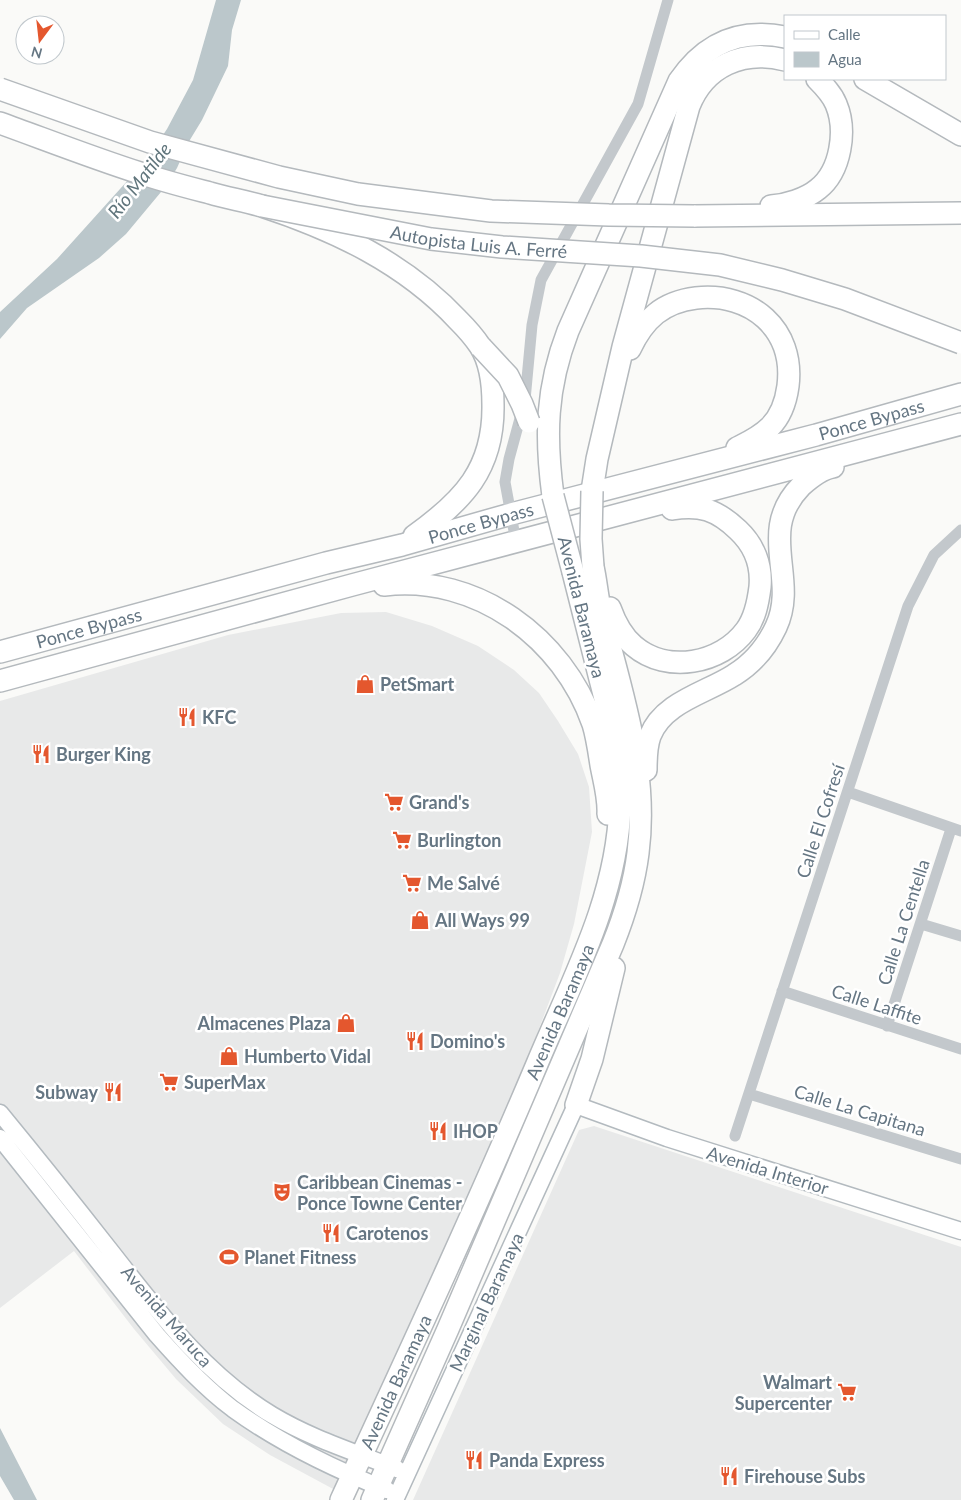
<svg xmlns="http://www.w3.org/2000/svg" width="961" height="1500" font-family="Lato,sans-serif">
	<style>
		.built { fill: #e8e9e9 }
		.water { fill: #bbc7cb }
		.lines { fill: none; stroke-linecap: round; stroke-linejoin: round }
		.secondary-casing { stroke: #b3babf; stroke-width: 19 }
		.highway-casing { stroke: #b4b9bd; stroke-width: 24 }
		.street { stroke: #c3c8cc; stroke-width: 11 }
		.secondary { stroke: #fff; stroke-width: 16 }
		.highway { stroke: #fff; stroke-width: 21 }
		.highway-bridge-casing { stroke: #b4b9bd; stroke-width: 24; stroke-linecap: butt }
		.highway-bridge { stroke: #fff; stroke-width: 21 }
		.labels { text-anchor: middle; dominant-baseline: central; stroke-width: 5; stroke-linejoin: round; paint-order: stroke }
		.street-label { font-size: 18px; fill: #657683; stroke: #fff }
		.poi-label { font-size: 18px; font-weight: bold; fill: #657683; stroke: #fff; text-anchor: start }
		.water-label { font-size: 19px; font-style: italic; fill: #60757c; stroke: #fff }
	</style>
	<rect width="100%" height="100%" fill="#fafaf8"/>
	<path class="built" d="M386,612L432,626L478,646L514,670L539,693L558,721L578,754L589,787L592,832L574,924L560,973L514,1095L335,1490L270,1455L223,1424L176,1379L134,1329L74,1251L0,1308V701L228,635L341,613Z
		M594,1126L961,1247V1500H413L579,1130Z"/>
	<path class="water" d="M216,0H241L232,30L228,66L202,120L188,143L177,168L166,186L126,234L99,258L27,308L0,339V312L57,259L147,159L167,129L193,80Z
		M0,1428L37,1500H14L0,1476Z"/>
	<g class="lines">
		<g class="secondary-casing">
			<path id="secondary" d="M0,1113C37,1158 73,1203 109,1249C157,1310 204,1374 272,1415C312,1439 355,1452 397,1469
				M0,1138L157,1335C180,1361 204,1387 233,1409C280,1443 334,1469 387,1490
				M395,1500L576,1105L667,1138L961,1231"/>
		</g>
		<g class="highway-casing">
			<g id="highway">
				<path d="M865,79L961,135"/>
				<path d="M0,123C47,140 93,158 140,173C163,181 187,187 210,193C227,198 245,201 262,206C335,230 405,263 458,320C466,328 474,337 480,346C491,363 493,386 493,405C494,469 463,501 414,536"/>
				<path d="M771,206C786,205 806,199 818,189C841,171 847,130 836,104C832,94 824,86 817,79"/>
				<path d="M694,216L961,213"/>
				<path d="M630,349C644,319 663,302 696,298C751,292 795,329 788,386C786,401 780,417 770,427C760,437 749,442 737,448"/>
				<path d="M592,491L597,459L623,347L689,106C705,66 743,49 785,60"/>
				<path d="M553,496C545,436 546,388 568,331L679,81C705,43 740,28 785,37"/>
				<path d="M384,585C477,574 563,638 593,724C597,737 599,752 601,765C604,781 609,798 608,814"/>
				<path d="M610,608C615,622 622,636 634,646C667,674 721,664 746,630C755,618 758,603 760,587C762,565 754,545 738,530C717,510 700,504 672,509"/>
				<path id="s1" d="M0,652L326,563L402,545L511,514L816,435L961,394"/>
				<path d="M0,681L352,585L961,424"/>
				<path d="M646,770C646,758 646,747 650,736C663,702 706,693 734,675C752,664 767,646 776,627C799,578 756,532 801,486C810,478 821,469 833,467"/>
				<path d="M576,1105L592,1059L614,968"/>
				<path id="s2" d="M341,1500C408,1355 475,1211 537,1064C572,980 617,899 620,806C621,762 611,721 600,679C591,643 582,608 573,572"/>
				<path d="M372,1500L448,1329L613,944C625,914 634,885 638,853C649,768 620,688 600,608C597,594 596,580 593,567"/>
			</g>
		</g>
		<path class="street" d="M516,542L505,482L509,459L525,400L532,325L541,280L638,104L668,0
			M848,792L961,831
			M921,924L961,936
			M782,991L961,1049
			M887,1026L951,829
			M749,1094L961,1159
			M735,1136L908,606L934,555L961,530"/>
		<use href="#secondary" class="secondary"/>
		<use href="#highway" class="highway"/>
		<g class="highway-bridge-casing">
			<g id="highway-bridge">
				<path d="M0,89L150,142L279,177L358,194L491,211L609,215L694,216"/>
				<path id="s3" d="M262,206L431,239L502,247L641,256L720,265L782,280L845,299L961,343"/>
				<path d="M481,347L508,376L522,404L529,422"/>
				<path d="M592,491L591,539L593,567"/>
				<path d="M553,496L573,572"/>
			</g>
		</g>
		<use href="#highway-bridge" class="highway-bridge"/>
	</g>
	<defs>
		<g id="shop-bare" transform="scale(1.5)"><path d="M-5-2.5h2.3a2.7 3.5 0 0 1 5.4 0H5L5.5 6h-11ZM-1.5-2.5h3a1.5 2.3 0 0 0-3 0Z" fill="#e4572e" stroke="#fff" stroke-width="2.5" paint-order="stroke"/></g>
		<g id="restaurant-bare" transform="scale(1.5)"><path d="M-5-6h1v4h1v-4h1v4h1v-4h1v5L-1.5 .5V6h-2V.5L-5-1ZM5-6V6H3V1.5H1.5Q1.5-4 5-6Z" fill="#e4572e" stroke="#fff" stroke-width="2.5" paint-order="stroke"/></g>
		<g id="supermarket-bare" transform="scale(1.5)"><path d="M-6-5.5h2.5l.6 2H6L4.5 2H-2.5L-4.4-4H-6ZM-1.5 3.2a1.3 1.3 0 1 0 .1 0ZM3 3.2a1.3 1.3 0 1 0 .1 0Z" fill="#e4572e" stroke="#fff" stroke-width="2.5" paint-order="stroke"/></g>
		<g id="theatre-bare" transform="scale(1.5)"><path d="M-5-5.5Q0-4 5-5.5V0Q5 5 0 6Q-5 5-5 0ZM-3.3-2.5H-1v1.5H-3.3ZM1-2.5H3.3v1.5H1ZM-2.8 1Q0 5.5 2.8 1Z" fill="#e4572e" stroke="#fff" stroke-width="2.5" paint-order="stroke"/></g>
		<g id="stadium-bare" transform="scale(1.5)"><path d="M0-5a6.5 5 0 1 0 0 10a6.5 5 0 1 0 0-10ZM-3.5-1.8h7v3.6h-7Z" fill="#e4572e" stroke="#fff" stroke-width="2.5" paint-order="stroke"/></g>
	</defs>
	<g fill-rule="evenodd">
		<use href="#shop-bare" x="365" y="684"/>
		<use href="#restaurant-bare" x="187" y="717"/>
		<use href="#restaurant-bare" x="41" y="754"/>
		<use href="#supermarket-bare" x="394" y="802"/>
		<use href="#supermarket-bare" x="402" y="840"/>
		<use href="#supermarket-bare" x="412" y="883"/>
		<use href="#shop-bare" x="420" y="920"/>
		<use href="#shop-bare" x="346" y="1023"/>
		<use href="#restaurant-bare" x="415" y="1041"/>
		<use href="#shop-bare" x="229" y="1056"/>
		<use href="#supermarket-bare" x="169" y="1082"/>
		<use href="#restaurant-bare" x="113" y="1092"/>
		<use href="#restaurant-bare" x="438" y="1131"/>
		<use href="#theatre-bare" x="282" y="1192"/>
		<use href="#restaurant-bare" x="331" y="1233"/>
		<use href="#stadium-bare" x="229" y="1257"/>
		<use href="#supermarket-bare" x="847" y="1392"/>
		<use href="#restaurant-bare" x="474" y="1460"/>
		<use href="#restaurant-bare" x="729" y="1476"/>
	</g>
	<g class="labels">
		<g class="street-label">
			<text stroke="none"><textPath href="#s3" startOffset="220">Autopista Luis A. Ferré</textPath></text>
			<text stroke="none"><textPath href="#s1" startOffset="902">Ponce Bypass</textPath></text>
			<text stroke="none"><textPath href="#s1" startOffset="498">Ponce Bypass</textPath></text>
			<text transform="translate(582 607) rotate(76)">Avenida Baramaya</text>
			<text stroke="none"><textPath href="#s1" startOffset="92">Ponce Bypass</textPath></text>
			<text transform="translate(820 821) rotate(-72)">Calle El Cofresí</text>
			<text transform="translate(903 922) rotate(-72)">Calle La Centella</text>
			<text transform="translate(877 1004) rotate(18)">Calle Laffite</text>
			<text stroke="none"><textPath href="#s2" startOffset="535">Avenida Baramaya</textPath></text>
			<text transform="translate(860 1110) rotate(17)">Calle La Capitana</text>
			<text transform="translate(768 1170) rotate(17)">Avenida Interior</text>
			<text transform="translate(486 1302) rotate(-65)">Marginal Baramaya</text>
			<text transform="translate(167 1316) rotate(49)">Avenida Maruca</text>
			<text stroke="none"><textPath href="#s2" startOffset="130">Avenida Baramaya</textPath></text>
		</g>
		<g class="poi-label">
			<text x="380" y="684">PetSmart</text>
			<text x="202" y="717">KFC</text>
			<text x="56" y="754">Burger King</text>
			<text x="409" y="802">Grand's</text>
			<text x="417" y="840">Burlington</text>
			<text x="427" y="883">Me Salvé</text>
			<text x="435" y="920">All Ways 99</text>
			<text x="331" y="1023" text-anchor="end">Almacenes Plaza</text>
			<text x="430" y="1041">Domino's</text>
			<text x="244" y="1056">Humberto Vidal</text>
			<text x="184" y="1082">SuperMax</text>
			<text x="98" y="1092" text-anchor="end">Subway</text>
			<text x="453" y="1131">IHOP</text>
			<text x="297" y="1182">Caribbean Cinemas -<tspan x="297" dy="21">Ponce Towne Center</tspan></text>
			<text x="346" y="1233">Carotenos</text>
			<text x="244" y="1257">Planet Fitness</text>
			<text x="832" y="1382" text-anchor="end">Walmart<tspan x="832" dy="21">Supercenter</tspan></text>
			<text x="489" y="1460">Panda Express</text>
			<text x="744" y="1476">Firehouse Subs</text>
		</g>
		<g class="water-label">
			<text transform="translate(139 180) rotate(-52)">Río Matilde</text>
		</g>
	</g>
	<rect x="784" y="15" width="162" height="65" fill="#ffffff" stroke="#c1c8cd"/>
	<rect x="794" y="31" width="25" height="8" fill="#ffffff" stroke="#c1c8cd"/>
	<text x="828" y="40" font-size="15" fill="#657683">Calle</text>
	<rect x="794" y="52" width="25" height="15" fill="#bbc7cb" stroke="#c1c8cd"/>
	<text x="828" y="65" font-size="15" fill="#657683">Agua</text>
	<g transform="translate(40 40) rotate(195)"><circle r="24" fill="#ffffff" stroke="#c1c8cd"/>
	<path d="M0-4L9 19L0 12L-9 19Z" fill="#e4572e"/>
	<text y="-8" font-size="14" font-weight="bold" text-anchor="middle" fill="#657683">N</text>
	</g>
</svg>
